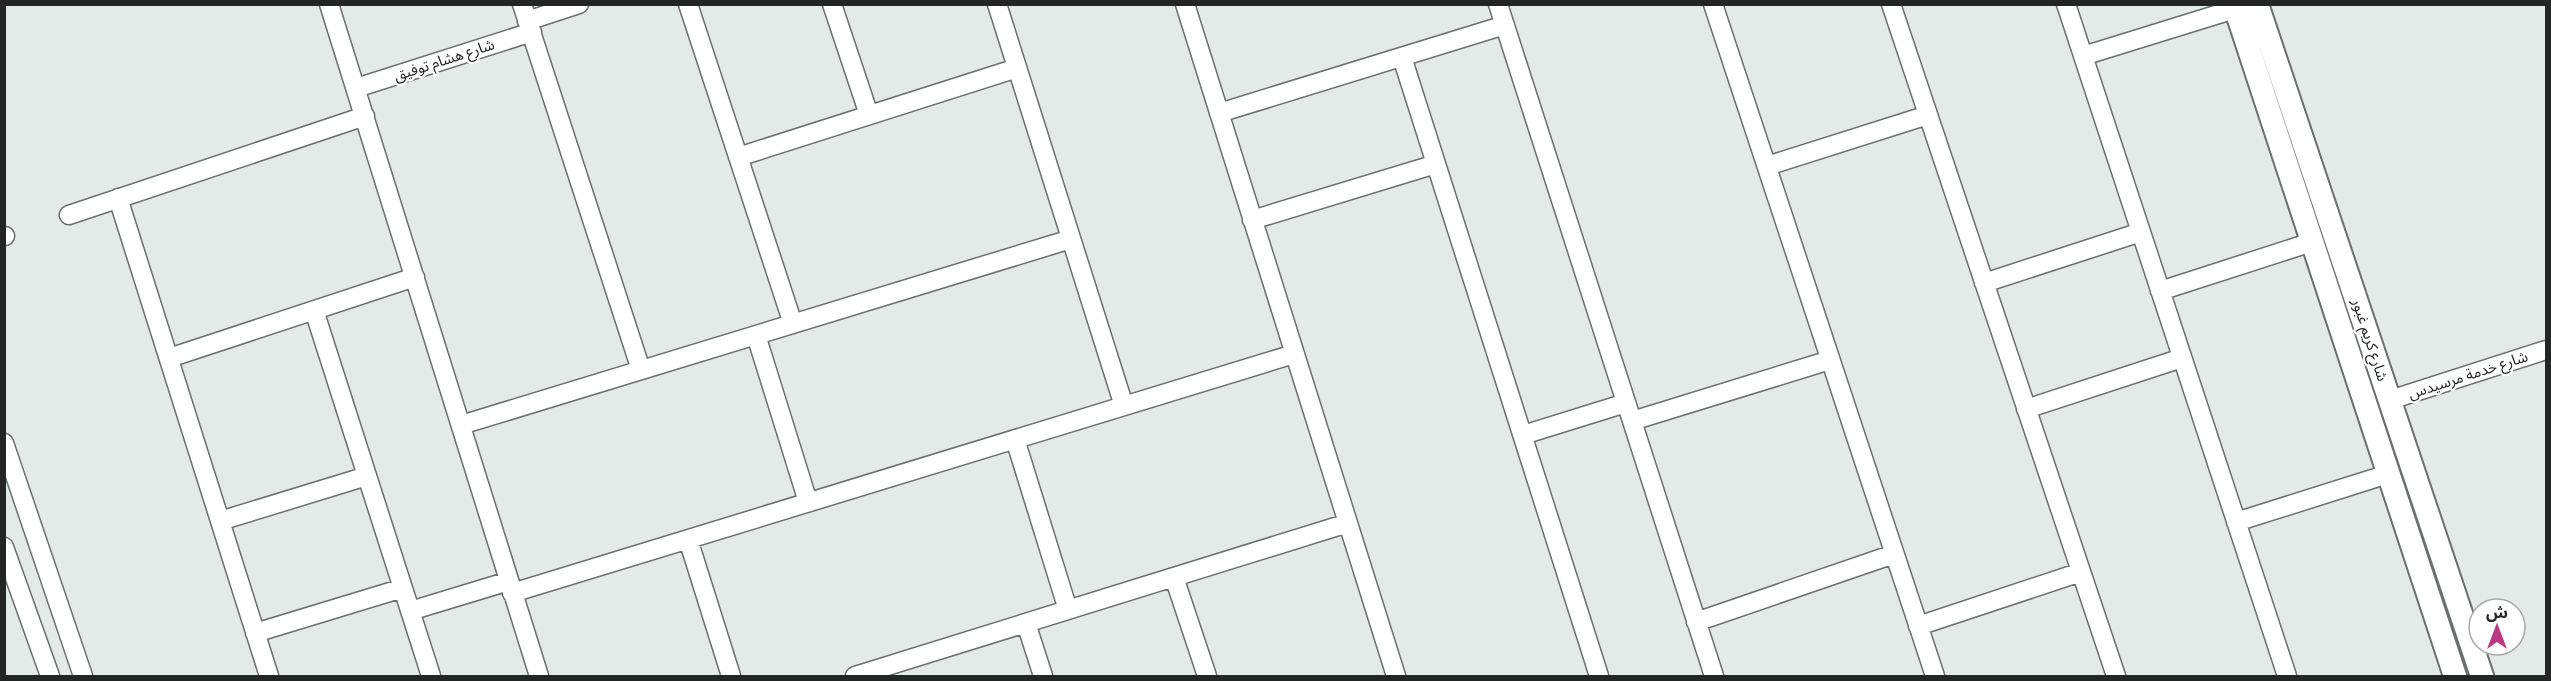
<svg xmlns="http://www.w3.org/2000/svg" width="2551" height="681" font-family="Signika,'Noto Sans Arabic',sans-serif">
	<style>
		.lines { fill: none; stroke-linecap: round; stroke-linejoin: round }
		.minor-casing { stroke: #6a706e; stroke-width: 21 }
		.tertiary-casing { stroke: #6a706e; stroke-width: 26 }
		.minor { stroke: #fff; stroke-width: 18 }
		.tertiary { stroke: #fff; stroke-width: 22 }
		.labels { text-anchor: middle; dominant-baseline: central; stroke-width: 4.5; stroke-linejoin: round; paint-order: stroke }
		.street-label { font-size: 15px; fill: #242625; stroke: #fff }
	</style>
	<rect width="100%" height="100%" fill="#e3eae7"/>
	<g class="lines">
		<g class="minor-casing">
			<path id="minor" d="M329,4L539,676
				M522,4L641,370
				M688,4L793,324
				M832,4L869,115
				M997,4L1124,406
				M1185,4L1396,676
				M1498,4L1714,676
				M1713,4L1935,676
				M1891,4L2116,676
				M2066,4L2287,676
				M527,21L579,4
				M2083,56L2235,9
				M1402,57L1599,676
				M356,88L532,32
				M1219,113L1505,25
				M738,157L1017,68
				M1767,166L1928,115
				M118,198L269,676
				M69,215L365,116
				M1252,220L1436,164
				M4,236H5
				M1984,283L2141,232
				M2160,291L2312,242
				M314,310L431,676
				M756,335L808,502
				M169,358L415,277
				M2390,400L2546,350
				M2026,409L2182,358
				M1632,421L1830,360
				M461,425L1071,239
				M1523,435L1626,403
				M1015,439L1068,610
				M4,443L83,676
				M220,521L367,476
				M2236,522L2388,474
				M688,539L731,676
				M4,547L50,676
				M1174,577L1207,676
				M512,593L1294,354
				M410,611L509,581
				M1696,622L1894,554
				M1026,623L1043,676
				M1918,626L2081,572
				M255,633L403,588
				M855,676L1348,523"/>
		</g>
		<g class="tertiary-casing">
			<path id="tertiary" d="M2234,4L2455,676
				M2257,4L2482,676"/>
		</g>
		<use href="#minor" class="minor"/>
		<use href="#tertiary" class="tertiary"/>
	</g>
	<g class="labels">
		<g class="street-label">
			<text transform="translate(444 60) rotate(-18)">شارع هشام توفيق</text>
			<text transform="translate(2370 340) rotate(72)">شارع كريم غبور</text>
			<text transform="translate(2468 375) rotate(-18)">شارع خدمة مرسيدس</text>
		</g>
	</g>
	<rect width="2551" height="681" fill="none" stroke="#242625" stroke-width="12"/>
	<g transform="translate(2497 627)"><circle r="28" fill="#ffffff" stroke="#a7a8a8" stroke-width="1.5"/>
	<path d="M0-4.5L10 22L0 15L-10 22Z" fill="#bb3982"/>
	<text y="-9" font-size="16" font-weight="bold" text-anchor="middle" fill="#242625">ش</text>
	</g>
</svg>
